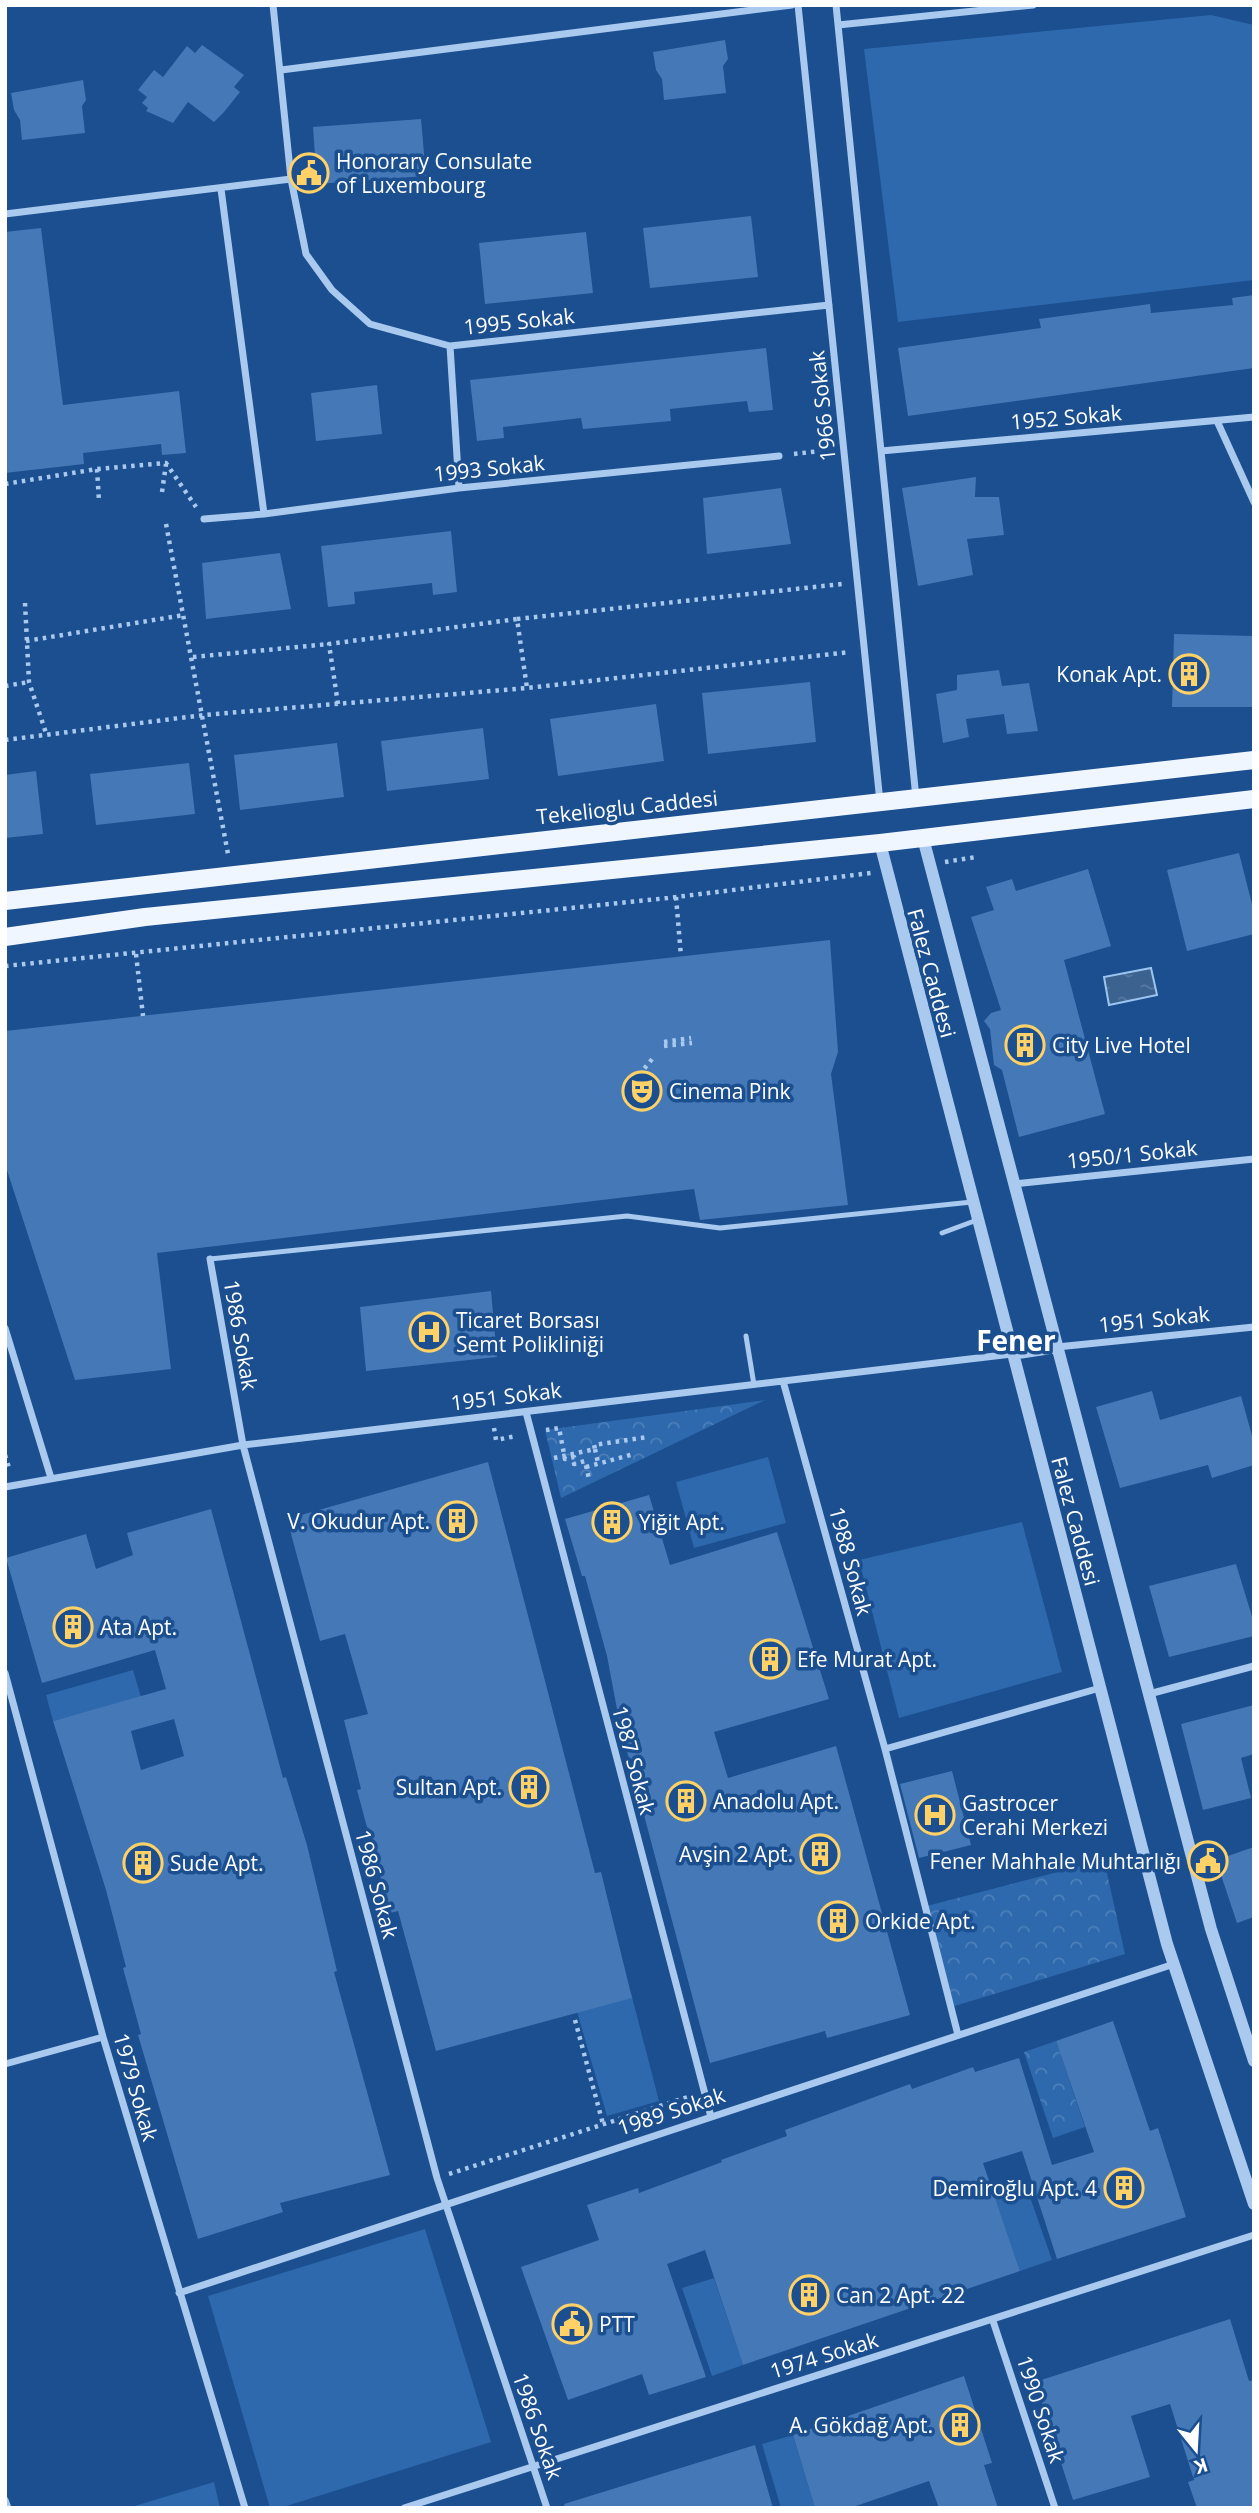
<svg xmlns="http://www.w3.org/2000/svg" width="1259" height="2513" font-family="'Open Sans',sans-serif">
	<style>
		.green { fill: #2e69ad }
		.park { fill: url(#park-crowns) }
		.water { fill: url(#water-ripples); stroke: #9cc4f0; stroke-width: 2 }
		.building { fill: #4478b7; fill-rule: evenodd }
		.lines { fill: none; stroke-linecap: round; stroke-linejoin: round }
		.path { stroke: #a9c9ee; stroke-width: 4.5; stroke-dasharray: 3.5 5; stroke-linecap: butt }
		.service { stroke: #a9c9ee; stroke-width: 5 }
		.minor { stroke: #a9c9ee; stroke-width: 7 }
		.tertiary { stroke: #a9c9ee; stroke-width: 12 }
		.primary { stroke: #f0f6ff; stroke-width: 18 }
		.labels { text-anchor: middle; dominant-baseline: central; stroke-width: 7; stroke-linejoin: round; paint-order: stroke }
		.poi-label { font-size: 21px; fill: #fff; stroke: #1b4f8f; text-anchor: start }
		.street-label { font-size: 21px; fill: #fff; stroke: #1b4f8f }
		.district-label { font-size: 28px; font-weight: bold; fill: #fff; stroke: #1b4f8f }
	</style>
	<defs>
		<pattern id="park-crowns" width="20" height="18" patternUnits="userSpaceOnUse" patternTransform="scale(1.75)"><rect width="20" height="18" fill="#2e69ad"/><path d="M2 6a3 3 0 1 1 6 0M12 15a3 3 0 1 1 6 0" fill="none" stroke="#4d80b9"/></pattern>
		<pattern id="water-ripples" width="26" height="14" patternUnits="userSpaceOnUse" patternTransform="scale(1.75)"><rect width="26" height="14" fill="#3c6290"/><path d="M2 4q2-2 4 0t4 0M15 11q2-2 4 0t4 0" fill="none" stroke="#597aa1"/></pattern>
	</defs>
	<rect width="100%" height="100%" fill="#1b4f8f"/>
	<path class="green" d="M1211,15L1254,25V280L898,322L864,49Z
		M768,1457L786,1523L694,1548L676,1482Z
		M1022,1522L1062,1672L899,1718L859,1560Z
		M133,1670L141,1697L53,1721L46,1695Z
		M631,1993L659,2101L607,2116L576,2008Z
		M1023,2177L1052,2260L1020,2271L991,2188Z
		M425,2229L491,2442L280,2508H270L208,2296Z
		M714,2278L743,2365L712,2376L682,2288Z
		M793,2435L815,2508H781L762,2444Z
		M214,2482L220,2508H128Z"/>
	<path class="park" d="M765,1400L561,1498L545,1430Z
		M1104,1860L1125,1954L948,2008L923,1907Z
		M1056,2041L1085,2127L1053,2138L1024,2052Z"/>
	<path class="water" d="M1151,968L1157,995L1109,1005L1104,977Z"/>
	<path class="building" d="M725,40L728,59L723,66L726,93L664,100L662,79L656,70L653,52Z
		M202,45L244,75L234,87L240,92L224,112L214,122L188,102L173,123L146,111L148,108L142,103L147,97L138,90L154,70L163,77L187,46L195,53Z
		M83,80L86,100L82,106L85,133L22,140L20,120L14,110L11,93Z
		M421,119L426,176L317,184L313,127Z
		M751,216L758,277L650,288L643,228Z
		M41,228L63,405L179,391L186,453L162,455L161,444L83,453L84,464L5,473V232Z
		M586,232L593,293L485,304L479,243Z
		M1254,295V368L908,416L898,348L1041,328L1039,319L1150,304L1151,313L1233,305L1232,298Z
		M766,348L773,410L749,412L747,401L670,409L671,421L583,429L581,418L503,427L504,438L477,441L470,380Z
		M377,385L382,434L316,441L311,393Z
		M976,477L975,497H999L1004,535L967,539L973,575L918,586L902,488Z
		M781,488L791,544L707,554L703,498Z
		M451,531L457,592L433,595L432,583L354,592L355,604L328,607L321,546Z
		M280,553L291,609L206,619L202,563Z
		M1174,634L1254,636V707H1172Z
		M999,670L1002,686L1029,683L1038,731L1007,734L1004,714L966,719L969,737L943,743L936,694L957,690V675Z
		M810,682L816,742L708,754L702,693Z
		M656,704L664,761L558,776L550,719Z
		M483,728L489,779L387,791L381,741Z
		M337,743L344,797L240,810L234,755Z
		M189,763L195,814L96,825L90,774Z
		M36,771L43,834L5,838V775Z
		M1239,853L1254,912V934L1187,951L1167,870Z
		M1088,869L1111,946L1064,960L1105,1114L1019,1137L1002,1070L994,1065L990,1029L984,1021L991,1013L1001,1010L971,917L994,910L986,887L1012,879L1016,891Z
		M830,940L838,1052L831,1074L848,1205L700,1220L694,1189L157,1253L171,1369L75,1380L5,1164V1031Z
		M491,1291L497,1357L366,1371L360,1307Z
		M1152,1391L1160,1420L1241,1396L1254,1443V1465L1212,1478L1208,1465L1120,1488L1096,1407Z
		M488,1462L595,1873L601,1872L632,1998L436,2051L398,1911L390,1913L357,1790L361,1789L344,1720L368,1714L345,1634L320,1641L287,1519Z
		M649,1495L670,1565L777,1532L829,1699L714,1732L728,1778L836,1746L910,2015L827,2038L825,2031L710,2063L620,1725L607,1656L585,1576H582L565,1519Z
		M211,1509L283,1778L286,1777L307,1845L337,1971L334,1972L390,2175L280,2203L283,2212L198,2239L138,2035L141,2034L123,1968L126,1967L106,1890L53,1721L166,1689L155,1650L42,1683L6,1558L86,1534L96,1569L133,1555L127,1533ZM174,1719L184,1756L141,1770L131,1731Z
		M1236,1564L1254,1623V1636L1169,1657L1149,1586Z
		M1254,1705V1754L1241,1758L1251,1798L1203,1810L1181,1724Z
		M952,1771L971,1845L919,1858L900,1784Z
		M1254,1847V1917L1237,1923L1216,1860Z
		M1113,2021L1150,2131L1158,2128L1186,2217L1057,2259L1022,2151L983,2163L1020,2271L743,2365L705,2250L667,2264L706,2377L649,2395L642,2374L568,2400L521,2267L599,2240L587,2205L638,2188L639,2193L722,2162L721,2160L787,2136L785,2130L910,2084L912,2089L973,2067L975,2072L1019,2058L1052,2165L1094,2152L1056,2041Z
		M1230,2319L1249,2381L1254,2380V2508H1197L1188,2482L1194,2480L1170,2404L1131,2416L1150,2477L1073,2500L1035,2382Z
		M964,2376L992,2463L984,2465L998,2508H939L929,2481L850,2508H815L793,2435Z
		M755,2445L773,2508H565L564,2504Z"/>
	<g class="lines">
		<path class="path" d="M794,454L829,450
			M97,469L99,501
			M5,484L97,469L166,463L196,507
			M162,492L166,464
			M166,524L228,854
			M25,603L29,682L46,733
			M517,619L842,584
			M26,641L184,615
			M193,657L329,644
			M5,686L29,682
			M338,704L329,644L517,619L527,688
			M5,740L204,715L527,688L850,652
			M945,862L976,857
			M676,897L681,956
			M136,954L143,1016
			M5,966L668,898L871,873
			M664,1042L691,1038
			M664,1046L692,1043
			M639,1075L653,1058
			M494,1428L496,1440L516,1436
			M546,1430L559,1428L565,1459L574,1457V1464L585,1461L589,1479
			M595,1449L598,1463
			M5,1455L10,1471
			M554,1458L595,1449L594,1445L648,1437
			M586,1467L634,1454
			M575,2020L603,2124
			M449,2174L691,2096"/>
		<path class="service" d="M942,1233L977,1220
			M210,1259L627,1216L720,1228L972,1202
			M746,1336L754,1385"/>
		<path class="minor" d="M273,5L291,179L306,254L332,290L370,324L450,346L829,305
			M798,5L880,802
			M836,5L916,798
			M838,25L1033,5
			M281,70L792,5
			M221,189L264,514
			M5,214L291,179
			M450,346L459,488
			M1217,421L1254,502
			M881,451L1254,417
			M204,519L264,514L459,488L779,456
			M1014,1184L1254,1159
			M210,1259L243,1445L437,2178L547,2508
			M5,1328L51,1478
			M1057,1347L1254,1327
			M783,1381L885,1749L958,2035
			M526,1412L711,2117
			M5,1487L243,1445L1012,1354
			M5,1673L103,2037L245,2508
			M1149,1694L1254,1666
			M885,1749L1100,1688
			M5,2064L103,2037
			M179,2293L1174,1964
			M993,2321L1055,2508
			M5,2500L8,2508
			M404,2508L1254,2235"/>
		<path class="tertiary" d="M923,838L1211,1929L1254,2061
			M880,843L1167,1944L1254,2204
			M1012,1354L1057,1347"/>
		<path class="primary" d="M5,901L1254,760
			M5,937L145,917L880,843L1254,799"/>
	</g>
	<defs>
		<g id="civic-ring" transform="scale(2.0125)"><circle r="9.5" fill="#1b4f8f" stroke="#ffd166" stroke-width="1.5"/><path d="M-.6-6.5H3V-4.5H.6V-3L4-1V1h2V6H-6V1h2V-1L-.6-3ZM-1.2 2.5V6h2.4V2.5Z" fill="#ffd166"/></g>
		<g id="building-ring" transform="scale(2.0125)"><circle r="9.5" fill="#1b4f8f" stroke="#ffd166" stroke-width="1.5"/><path d="M-4-6H4V6H1V3H-1V6H-4ZM-2.5-4.3h1.7v1.8h-1.7ZM.8-4.3h1.7v1.8H.8ZM-2.5-1h1.7V.8h-1.7ZM.8-1h1.7V.8H.8Z" fill="#ffd166"/></g>
		<g id="theatre-ring" transform="scale(2.0125)"><circle r="9.5" fill="#1b4f8f" stroke="#ffd166" stroke-width="1.5"/><path d="M-5-5.5Q0-4 5-5.5V0Q5 5 0 6Q-5 5-5 0ZM-3.3-2.5H-1v1.5H-3.3ZM1-2.5H3.3v1.5H1ZM-2.8 1Q0 5.5 2.8 1Z" fill="#ffd166"/></g>
		<g id="hospital-ring" transform="scale(2.0125)"><circle r="9.5" fill="#1b4f8f" stroke="#ffd166" stroke-width="1.5"/><path d="M-5-5h3v3.5h4V-5h3V5h-3V1.5h-4V5h-3Z" fill="#ffd166"/></g>
	</defs>
	<g fill-rule="evenodd">
		<use href="#civic-ring" x="309" y="173"/>
		<use href="#building-ring" x="1189" y="674"/>
		<use href="#building-ring" x="1025" y="1045"/>
		<use href="#theatre-ring" x="642" y="1091"/>
		<use href="#hospital-ring" x="429" y="1332"/>
		<use href="#building-ring" x="457" y="1521"/>
		<use href="#building-ring" x="612" y="1522"/>
		<use href="#building-ring" x="73" y="1627"/>
		<use href="#building-ring" x="770" y="1659"/>
		<use href="#building-ring" x="529" y="1787"/>
		<use href="#building-ring" x="686" y="1801"/>
		<use href="#hospital-ring" x="935" y="1815"/>
		<use href="#building-ring" x="820" y="1854"/>
		<use href="#civic-ring" x="1208" y="1861"/>
		<use href="#building-ring" x="143" y="1863"/>
		<use href="#building-ring" x="838" y="1921"/>
		<use href="#building-ring" x="1124" y="2188"/>
		<use href="#building-ring" x="809" y="2295"/>
		<use href="#civic-ring" x="572" y="2324"/>
		<use href="#building-ring" x="960" y="2425"/>
	</g>
	<g class="labels">
		<g class="poi-label">
			<text x="336" y="161">Honorary Consulate<tspan x="336" dy="24">of Luxembourg</tspan></text>
			<text x="1162" y="674" text-anchor="end">Konak Apt.</text>
			<text x="1052" y="1045">City Live Hotel</text>
			<text x="669" y="1091">Cinema Pink</text>
			<text x="456" y="1320">Ticaret Borsası<tspan x="456" dy="24">Semt Polikliniği</tspan></text>
			<text x="430" y="1521" text-anchor="end">V. Okudur Apt.</text>
			<text x="639" y="1522">Yiğit Apt.</text>
			<text x="100" y="1627">Ata Apt.</text>
			<text x="797" y="1659">Efe Murat Apt.</text>
			<text x="502" y="1787" text-anchor="end">Sultan Apt.</text>
			<text x="713" y="1801">Anadolu Apt.</text>
			<text x="962" y="1803">Gastrocer<tspan x="962" dy="24">Cerahi Merkezi</tspan></text>
			<text x="793" y="1854" text-anchor="end">Avşin 2 Apt.</text>
			<text x="1181" y="1861" text-anchor="end">Fener Mahhale Muhtarlığı</text>
			<text x="170" y="1863">Sude Apt.</text>
			<text x="865" y="1921">Orkide Apt.</text>
			<text x="1097" y="2188" text-anchor="end">Demiroğlu Apt. 4</text>
			<text x="836" y="2295">Can 2 Apt. 22</text>
			<text x="599" y="2324">PTT</text>
			<text x="933" y="2425" text-anchor="end">A. Gökdağ Apt.</text>
		</g>
		<g class="street-label">
			<text transform="translate(519 321) rotate(-6)">1995 Sokak</text>
			<text transform="translate(822 406) rotate(-96)">1966 Sokak</text>
			<text transform="translate(1066 417) rotate(-5)">1952 Sokak</text>
			<text transform="translate(489 468) rotate(-6)">1993 Sokak</text>
			<text transform="translate(627 807) rotate(-6)">Tekelioglu Caddesi</text>
			<text transform="translate(932 973) rotate(75)">Falez Caddesi</text>
			<text transform="translate(1132 1154) rotate(-6)">1950/1 Sokak</text>
			<text transform="translate(1154 1319) rotate(-6)">1951 Sokak</text>
			<text transform="translate(241 1335) rotate(80)">1986 Sokak</text>
			<text transform="translate(506 1396) rotate(-7)">1951 Sokak</text>
			<text transform="translate(1076 1521) rotate(75)">Falez Caddesi</text>
			<text transform="translate(851 1561) rotate(75)">1988 Sokak</text>
			<text transform="translate(634 1760) rotate(75)">1987 Sokak</text>
			<text transform="translate(377 1884) rotate(75)">1986 Sokak</text>
			<text transform="translate(136 2087) rotate(74)">1979 Sokak</text>
			<text transform="translate(671 2111) rotate(-18)">1989 Sokak</text>
			<text transform="translate(824 2355) rotate(-17)">1974 Sokak</text>
			<text transform="translate(1041 2409) rotate(72)">1990 Sokak</text>
			<text transform="translate(538 2426) rotate(71)">1986 Sokak</text>
		</g>
		<g class="district-label">
			<text x="1016" y="1340">Fener</text>
		</g>
	</g>
	<rect width="1259" height="2513" fill="none" stroke="#ffffff" stroke-width="14"/>
	<g transform="translate(1196 2450) rotate(162)" stroke="#1b4f8f" stroke-width="5" paint-order="stroke">
	<path d="M0-5L12 26L0 18L-12 26Z" fill="#ffffff"/>
	<text y="-10" font-size="19" font-weight="bold" text-anchor="middle" fill="#ffffff">K</text>
	</g>
</svg>
